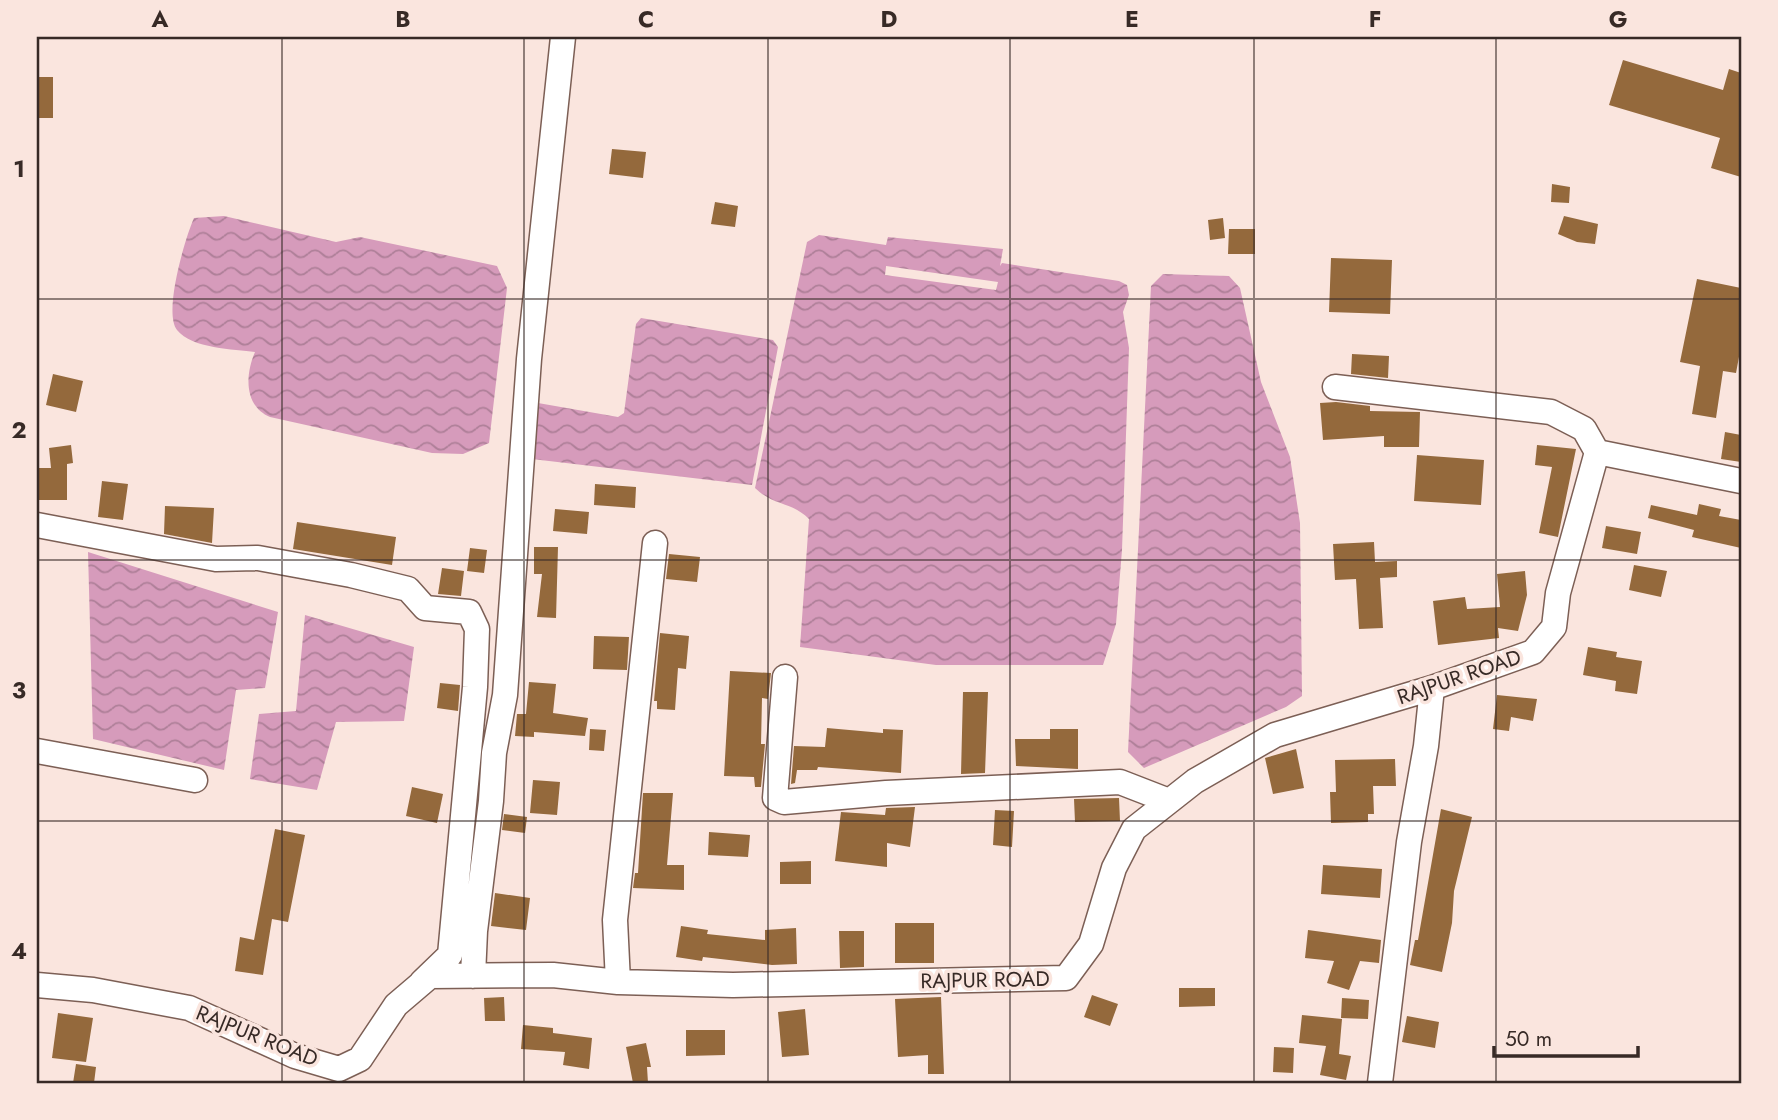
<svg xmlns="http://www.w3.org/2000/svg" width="1778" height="1120" font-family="Jost,sans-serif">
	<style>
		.water { fill: url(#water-waves); fill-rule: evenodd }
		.building { fill: #94693c }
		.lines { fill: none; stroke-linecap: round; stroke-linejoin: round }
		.minor-casing { stroke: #7c5f55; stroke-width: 27 }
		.minor { stroke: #fff; stroke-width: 24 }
		.grid { fill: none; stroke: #372a26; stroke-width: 2; stroke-opacity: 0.55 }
		.labels { text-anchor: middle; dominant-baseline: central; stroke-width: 7; stroke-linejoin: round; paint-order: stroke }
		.street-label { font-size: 21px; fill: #372a26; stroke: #fae5de }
		.neatline { fill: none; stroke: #372a26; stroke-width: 2.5 }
		.grid-label { font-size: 23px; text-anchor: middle; font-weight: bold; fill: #372a26 }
	</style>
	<defs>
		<pattern id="water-waves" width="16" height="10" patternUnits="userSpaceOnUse" patternTransform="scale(1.75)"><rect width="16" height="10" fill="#d69bbb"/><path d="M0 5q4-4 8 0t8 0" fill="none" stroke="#ae7f98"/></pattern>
	</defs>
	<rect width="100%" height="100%" fill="#fae5de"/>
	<path class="water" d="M224,216L336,242L360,237L497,266L507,288L489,443L463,454L432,453L270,417C244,406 245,375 255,352C234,349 192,349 177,330C163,313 185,238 194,218Z
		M819,235L886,245L888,237L1003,249L1000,266L1002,263L1119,281L1127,285L1129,295L1123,312L1129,348L1122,550L1116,624L1103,665H936L800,647L809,519C791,501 775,507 755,488L807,242ZM886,267V266L998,282L996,290L885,275Z
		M1163,274L1229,276L1240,288L1261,382L1290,457L1300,523L1302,696L1286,707L1144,768L1128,752L1151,286Z
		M641,318L773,340L778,347L752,485L532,459L538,403L618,417L624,413L636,324Z
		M88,552L278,612L265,688L236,690L224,770L93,739Z
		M305,615L414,647L404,721L336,722L317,790L250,779L259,714L296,711Z"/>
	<path class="building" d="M1623,60L1723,90L1729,69L1741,73V177L1711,168L1720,138L1609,105Z
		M37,77H53V118H37Z
		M612,149L646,152L643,178L609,174Z
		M1552,184L1570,187L1569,203L1551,202Z
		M715,202L738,206L735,227L711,224Z
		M1564,216L1598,224L1595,244L1577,242L1558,234Z
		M1223,218L1225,238L1210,240L1208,220Z
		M1229,229H1255V254H1228Z
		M1331,258L1392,260L1390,314L1329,312Z
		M1697,279L1741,288V346L1736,373L1723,371L1716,418L1692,414L1700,366L1680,362Z
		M1352,354L1389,356L1388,378L1351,374Z
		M53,374L83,381L76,412L46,405Z
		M1336,402L1370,406V411L1420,412L1419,447H1384V436L1323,440L1320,403Z
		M1725,432L1741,435V462L1721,459Z
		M71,445L73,463L67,464V500H37V468H51L49,448Z
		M1537,445L1576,449L1558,537L1539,533L1552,467L1535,465Z
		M1417,455L1484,460L1481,505L1414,501Z
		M102,481L128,484L123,520L98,517Z
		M595,484L636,487L635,508L594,505Z
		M1699,504L1721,509L1719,516L1741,520V548L1692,537L1694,530L1648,518L1651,505L1697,515Z
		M165,506L214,508L212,543L164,534Z
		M555,509L589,512L587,534L553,531Z
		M297,522L396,537L392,565L293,549Z
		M1606,526L1641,532L1637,554L1602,548Z
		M1374,542L1375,562L1397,561V577L1380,578L1383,628L1359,629L1356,579L1335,580L1333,544Z
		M534,547H558L556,618L537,617L542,574H534Z
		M470,548L487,550L484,573L467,571Z
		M669,554L700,557L697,582L666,579Z
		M1634,565L1667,571L1661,597L1629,590Z
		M442,568L464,571L461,596L438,594Z
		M1525,571L1527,595L1518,631L1498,628L1499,638L1438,645L1433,601L1465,597L1467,609L1500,607L1497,574Z
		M660,633L689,636L686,669L678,668L675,710L657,709V701H654Z
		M594,636L629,637L627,670L593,669Z
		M1588,647L1617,652L1616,657L1642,661L1637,694L1615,691L1616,681L1583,675Z
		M730,671L771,673L768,699L762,698L761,744H765L761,787H755L754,777L724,776Z
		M529,682L556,684L553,713L588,718L585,736L534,732V737L515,736L517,714H526Z
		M440,683L460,685L458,711L437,708Z
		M963,692H988L985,773L961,774Z
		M1497,695L1537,699L1533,721L1511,717L1509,731L1493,729Z
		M827,728L883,733V729L903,730L901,773L818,767L817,770H797L795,783L791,784L794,746L825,747Z
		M590,729L606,730L604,751L589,750Z
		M1050,729H1078V769L1016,766L1015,739H1050Z
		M1296,749L1304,788L1273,794L1265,758Z
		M1395,759L1396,786H1373L1374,814H1368V822L1331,823L1330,792H1336L1335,760Z
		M533,780L560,782L557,815L530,813Z
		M412,787L443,794L437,823L406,816Z
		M643,793H673L667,865H684V890L633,888L635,873H638Z
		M1119,798L1120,821L1075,822L1074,799Z
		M915,807L910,847L887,843V867L835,861L841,812L885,815L886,808Z
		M1441,809L1472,817L1454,891L1452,923L1442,972L1410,965L1415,940H1418Z
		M995,810L1014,811L1012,847L993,845Z
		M504,814L527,817L525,833L502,830Z
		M275,829L305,835L288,922L272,919L263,975L235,971L240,937L254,940Z
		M709,832L750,835L748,857L708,855Z
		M811,861V884H780V862Z
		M1323,865L1382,869L1380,898L1321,894Z
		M495,893L530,898L526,930L491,926Z
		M895,923H934V963H895Z
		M681,926L708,930L707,934L765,940V930L796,928L797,964L772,965L703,957L702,961L676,957Z
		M1308,930L1381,940L1379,963L1360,961L1349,990L1327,983L1334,961L1305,958Z
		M839,931H864V967L840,968Z
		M1179,988H1215V1006L1179,1007Z
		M1092,995L1118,1004L1110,1026L1084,1017Z
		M504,997L505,1021H485L484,998Z
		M941,997L944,1074H928V1055L898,1057L895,999Z
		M1342,998L1369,1000L1368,1019L1341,1018Z
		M805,1009L809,1055L782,1057L778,1012Z
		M58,1013L93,1018L86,1062L52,1058Z
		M1302,1015L1342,1019L1339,1054L1351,1056L1346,1080L1320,1075L1326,1046L1299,1043Z
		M1407,1016L1439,1022L1435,1048L1402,1042Z
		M523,1025L553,1028V1033L592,1038L589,1069L563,1065L565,1052L521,1049Z
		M686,1030H725V1055L686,1056Z
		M646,1043L651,1067H647L648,1083H633L626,1047Z
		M1274,1047L1294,1048L1293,1073L1273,1072Z
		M76,1064L96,1067L94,1083H73Z"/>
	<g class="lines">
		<g class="minor-casing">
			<path id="minor" d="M1335,387L1551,412L1584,429L1597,452
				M37,525L216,559L258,558L351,575L408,589L425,608L469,612L477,629L475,687L450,955L422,982
				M785,677L775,798L784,802L886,793L1120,782L1169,801
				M37,751L195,780
				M473,976L475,931L491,801L494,753L505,695L529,359L563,37
				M618,982L615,920L655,543
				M37,985L93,990L189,1008L295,1056L339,1069L360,1059L396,1005L430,976L553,975L618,982L733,985L1066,978L1091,944L1114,868L1134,829L1195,781L1275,735L1432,688L1533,652L1554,627L1558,593L1597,452L1741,481
				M1380,1083L1409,842L1426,746L1432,688"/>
		</g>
		<use href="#minor" class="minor"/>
	</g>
	<path class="grid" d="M282,37V1083M524,37V1083M768,37V1083M1010,37V1083M1254,37V1083M1496,37V1083M37,299H1741M37,560H1741M37,821H1741"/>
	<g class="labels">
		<g class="street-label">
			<text transform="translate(1459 677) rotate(-19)">RAJPUR ROAD</text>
			<text transform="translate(985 980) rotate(-1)">RAJPUR ROAD</text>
			<text transform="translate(257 1036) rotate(22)">RAJPUR ROAD</text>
		</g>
	</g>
	<rect width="1778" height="1120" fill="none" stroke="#fae5de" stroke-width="77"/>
	<path d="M1494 1046v10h144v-10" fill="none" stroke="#372a26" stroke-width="3.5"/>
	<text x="1505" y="1046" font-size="21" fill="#372a26" stroke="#fae5de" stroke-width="5" paint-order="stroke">50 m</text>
	<rect x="38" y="38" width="1702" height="1044" class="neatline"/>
	<g class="grid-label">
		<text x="160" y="27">A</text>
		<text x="403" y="27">B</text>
		<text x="646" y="27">C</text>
		<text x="889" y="27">D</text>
		<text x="1132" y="27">E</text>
		<text x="1375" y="27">F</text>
		<text x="1618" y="27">G</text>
		<text x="19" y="177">1</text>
		<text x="19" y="438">2</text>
		<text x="19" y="698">3</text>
		<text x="19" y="959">4</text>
	</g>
</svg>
